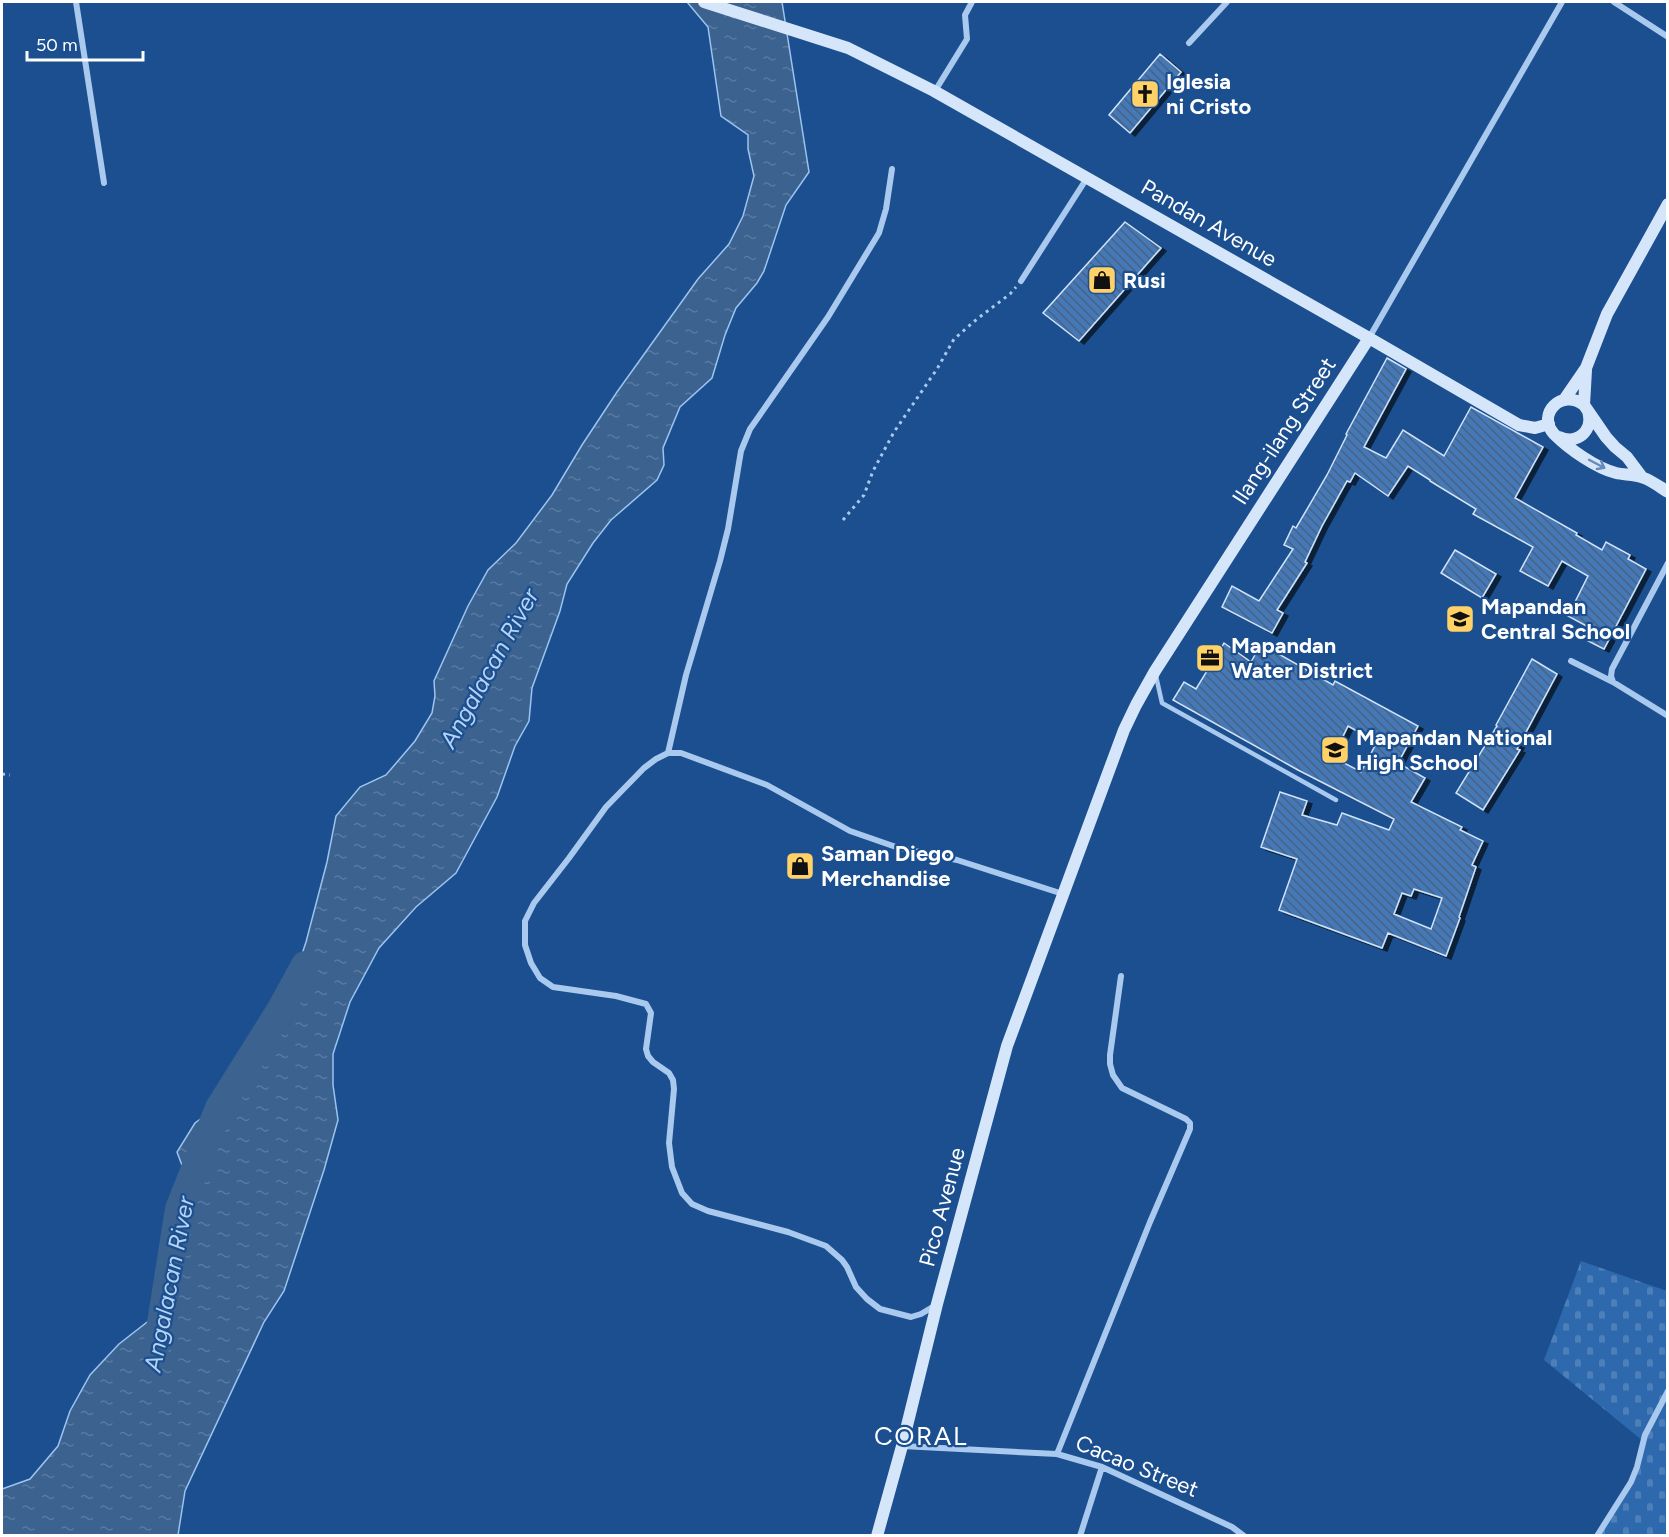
<svg xmlns="http://www.w3.org/2000/svg" width="1669" height="1537" font-family="Figtree,sans-serif">
	<style>
		.cemetery { fill: url(#cemetery-stones) }
		.water { fill: url(#water-ripples); stroke: #9cc4f0; stroke-width: 1.5 }
		.lines { fill: none; stroke-linecap: round; stroke-linejoin: round }
		.river { stroke: #3c6290; stroke-width: 28 }
		.building { fill: url(#building-back-hatch); stroke: #cfe3fa; stroke-width: 1.5; fill-rule: evenodd; filter: url(#shadow) }
		.path { stroke: #a9c9ee; stroke-width: 3; stroke-dasharray: 3 4.5; stroke-linecap: butt }
		.lane { stroke: #a9c9ee; stroke-width: 4.5 }
		.street { stroke: #a9c9ee; stroke-width: 6 }
		.secondary { stroke: #d6e6fa; stroke-width: 12 }
		.oneway { stroke: #668bba }
		.labels { text-anchor: middle; dominant-baseline: central; stroke-width: 4.5; stroke-linejoin: round; paint-order: stroke }
		.poi-label { font-size: 22px; font-weight: bold; fill: #fff; stroke: #1b4f8f; text-anchor: start }
		.street-label { font-size: 22px; fill: #fff; stroke: #1b4f8f }
		.water-label { font-size: 24px; font-style: italic; fill: #b5d3f5; stroke: #1b4f8f }
		.quarter-label { font-size: 26px; letter-spacing: 1.5px; fill: #fff; stroke: #1b4f8f }
	</style>
	<defs>
		<pattern id="cemetery-stones" width="16" height="16" patternUnits="userSpaceOnUse" patternTransform="scale(1.5)"><rect width="16" height="16" fill="#2e69ad"/><path d="M2 7V4a2 2 0 0 1 4 0v3zM10 15v-3a2 2 0 0 1 4 0v3z" fill="#4d80b9"/></pattern>
		<pattern id="water-ripples" width="26" height="14" patternUnits="userSpaceOnUse" patternTransform="scale(1.5)"><rect width="26" height="14" fill="#3c6290"/><path d="M2 4q2-2 4 0t4 0M15 11q2-2 4 0t4 0" fill="none" stroke="#597aa1"/></pattern>
		<pattern id="building-back-hatch" width="6" height="6" patternUnits="userSpaceOnUse" patternTransform="scale(1.5)"><rect width="6" height="6" fill="#4478b7"/><path d="M-1 5l2 2M0 0l6 6M5-1l2 2" fill="none" stroke="#486282"/></pattern>
		<filter id="shadow"><feDropShadow dx="5" dy="3" stdDeviation="0" flood-color="#0009"/></filter>
	</defs>
	<rect width="100%" height="100%" fill="#1b4f8f"/>
	<path class="cemetery" d="M1581,1261L1667,1291V1535H1600L1633,1483L1641,1464L1643,1441L1544,1360Z"/>
	<path class="water" d="M687,2H782L809,172L786,205L764,271L757,283L736,308L725,335L712,378L680,407L663,448L664,465L657,480L611,520L593,543L567,584L560,611L532,688L529,721L515,746L497,797L456,873L416,907L379,948L350,1002L333,1054V1085L338,1120L324,1170L284,1291L264,1322L185,1491L178,1535H2V1489L30,1479L58,1446L70,1411L90,1375L119,1344L160,1312L179,1276L194,1197L177,1152L195,1123L228,1099L248,1055L260,1038L275,1026L290,990L306,942L327,862L336,816L360,787L386,775L415,741L432,713L435,696L434,681L468,606L488,570L516,543L552,495L582,445L617,392L698,279L729,244L743,216L754,176L748,149V135L721,116L708,27Z"/>
	<g class="lines">
		<path class="river" d="M158,1342L179,1209L219,1108L281,1009L305,965"/>
	</g>
	<path class="building" d="M1160,54L1181,72L1130,133L1109,115Z
		M1125,222L1161,248L1079,341L1043,313Z
		M1387,358L1406,369L1364,447L1386,458L1403,430L1444,456L1471,407L1543,447L1515,498L1577,533L1576,535L1602,550L1606,542L1630,555L1628,559L1646,569L1604,649L1588,641L1594,630L1568,616L1588,576L1562,561L1548,586L1520,571L1533,547L1473,514L1476,509L1430,481V480L1408,466L1388,496L1355,473L1350,482L1347,481L1322,526L1305,562L1307,563L1277,610L1283,613L1272,633L1222,607L1232,586L1259,601L1293,549L1284,545L1293,526L1296,528L1327,475L1347,435L1346,434Z
		M1455,550L1496,574L1482,598L1441,573Z
		M1224,643L1251,662L1261,644L1333,685L1335,681L1418,726L1398,763L1425,778L1411,802L1462,827L1460,830L1483,841L1472,865L1476,867L1459,917L1460,918L1446,956L1388,933L1382,948L1279,910L1297,859L1261,847L1280,792L1307,801L1302,815L1337,825L1342,813L1389,830L1394,819L1298,770L1173,700L1184,682L1196,689ZM1348,726L1377,742L1361,772L1333,757ZM1414,889L1442,898L1431,929L1394,914L1402,893L1411,896Z
		M1532,659L1557,674L1517,749L1520,750L1483,810L1456,793L1497,726L1496,725Z"/>
	<g class="lines">
		<path class="path" d="M843,520L864,495L873,471L894,432L937,369L954,339L977,319L1010,294L1016,287
			M2,774L10,775"/>
		<path class="lane" d="M1156,676L1162,703L1336,800"/>
		<path class="street" d="M76,2L104,183
			M1614,2L1668,37
			M1189,43L1227,2
			M935,91L967,39L965,15L972,2
			M1021,281L1087,178
			M1369,338L1562,2
			M1571,661L1613,682L1668,716
			M1613,682L1611,676L1612,669L1668,563
			M668,753L686,675L720,561L728,529L741,451L750,429L828,317L879,233L886,209L892,169
			M936,1305L921,1314L911,1317L880,1309L867,1299L856,1287L847,1267L842,1260L826,1246L788,1232L708,1211L692,1204L682,1193L672,1167L669,1143L674,1089L673,1080L669,1073L653,1062L648,1056L646,1049L651,1013L646,1004L616,996L553,987L540,978L531,963L525,945V921L534,903L569,858L606,807L644,768L656,759L668,753H681L767,785L850,831L896,847L957,860L1063,894
			M902,1446L1057,1454L1102,1467L1232,1527L1244,1536
			M1057,1454L1150,1222L1190,1129V1123L1186,1119L1122,1088L1113,1075L1110,1064V1055L1121,976
			M1080,1536L1102,1467
			M1597,1536L1631,1482L1637,1467L1645,1435L1668,1391"/>
		<path class="secondary" d="M704,2L848,48L934,91L1369,338L1519,425L1535,428L1549,424
			M1564,400L1586,368L1607,314L1668,204
			M1584,405L1586,370
			M1559,437C1577,445 1594,431 1588,411
			M1642,477L1627,457L1615,447L1606,437L1584,405C1562,388 1536,414 1554,434C1569,449 1596,468 1616,473C1625,475 1635,474 1644,478C1652,481 1660,487 1668,492
			M877,1536L902,1446L937,1304L1007,1046L1124,730L1136,705L1155,671L1369,338"/>
	</g>
	<defs><path id="oneway-shaft" d="M-6 0H5M1.5-3L5.5 0L1.5 3" fill="none" stroke-width="1.6" stroke-linecap="round" stroke-linejoin="round" transform="scale(1.5)"/></defs>
	<use class="oneway" href="#oneway-shaft" transform="translate(1597 464) rotate(28)"/>
	<defs>
		<g id="church-square" transform="scale(1.5)"><rect x="-9" y="-9" width="18" height="18" rx="4" fill="#ffd166" stroke="#1b4f8f"/><path d="M-1.2-6h2.4v3.5h3.3v2.4h-3.3V6h-2.4V-.1h-3.3v-2.4h3.3Z" fill="#111"/></g>
		<g id="shop-square" transform="scale(1.5)"><rect x="-9" y="-9" width="18" height="18" rx="4" fill="#ffd166" stroke="#1b4f8f"/><path d="M-5-2.5h2.3a2.7 3.5 0 0 1 5.4 0H5L5.5 6h-11ZM-1.5-2.5h3a1.5 2.3 0 0 0-3 0Z" fill="#111"/></g>
		<g id="school-square" transform="scale(1.5)"><rect x="-9" y="-9" width="18" height="18" rx="4" fill="#ffd166" stroke="#1b4f8f"/><path d="M0-5L7-2L0 1L-7-2ZM-4 1L0 2.5L4 1V4Q0 6-4 4Z" fill="#111"/></g>
		<g id="office-square" transform="scale(1.5)"><rect x="-9" y="-9" width="18" height="18" rx="4" fill="#ffd166" stroke="#1b4f8f"/><path d="M-6-3h4V-5.5h4V-3h4V5H-6ZM-1-4.5V-3h2v-1.5ZM-6 0V1H6V0Z" fill="#111"/></g>
	</defs>
	<g fill-rule="evenodd">
		<use href="#church-square" x="1145" y="94"/>
		<use href="#shop-square" x="1102" y="280"/>
		<use href="#school-square" x="1460" y="619"/>
		<use href="#office-square" x="1210" y="658"/>
		<use href="#school-square" x="1335" y="750"/>
		<use href="#shop-square" x="800" y="866"/>
	</g>
	<g class="labels">
		<g class="poi-label">
			<text x="1166" y="81">Iglesia<tspan x="1166" dy="25">ni Cristo</tspan></text>
			<text x="1123" y="280">Rusi</text>
			<text x="1481" y="606">Mapandan<tspan x="1481" dy="25">Central School</tspan></text>
			<text x="1231" y="645">Mapandan<tspan x="1231" dy="25">Water District</tspan></text>
			<text x="1356" y="737">Mapandan National<tspan x="1356" dy="25">High School</tspan></text>
			<text x="821" y="853">Saman Diego<tspan x="821" dy="25">Merchandise</tspan></text>
		</g>
		<g class="street-label">
			<text transform="translate(1209 223) rotate(30)">Pandan Avenue</text>
			<text transform="translate(1284 431) rotate(-57)">Ilang-ilang Street</text>
			<text transform="translate(942 1207) rotate(-75)">Pico Avenue</text>
			<text transform="translate(1137 1466) rotate(22)">Cacao Street</text>
		</g>
		<g class="water-label">
			<text transform="translate(489 668) rotate(-61)">Angalacan River</text>
			<text transform="translate(169 1284) rotate(-79)">Angalacan River</text>
		</g>
		<g class="quarter-label">
			<text x="921" y="1436">CORAL</text>
		</g>
	</g>
	<rect width="1669" height="1537" fill="none" stroke="#ffffff" stroke-width="6"/>
	<path d="M27 51v9h116v-9" fill="none" stroke="#ffffff" stroke-width="3"/>
	<text x="36" y="51" font-size="18" fill="#ffffff" stroke="#1b4f8f" stroke-width="4.5" paint-order="stroke">50 m</text>
</svg>
